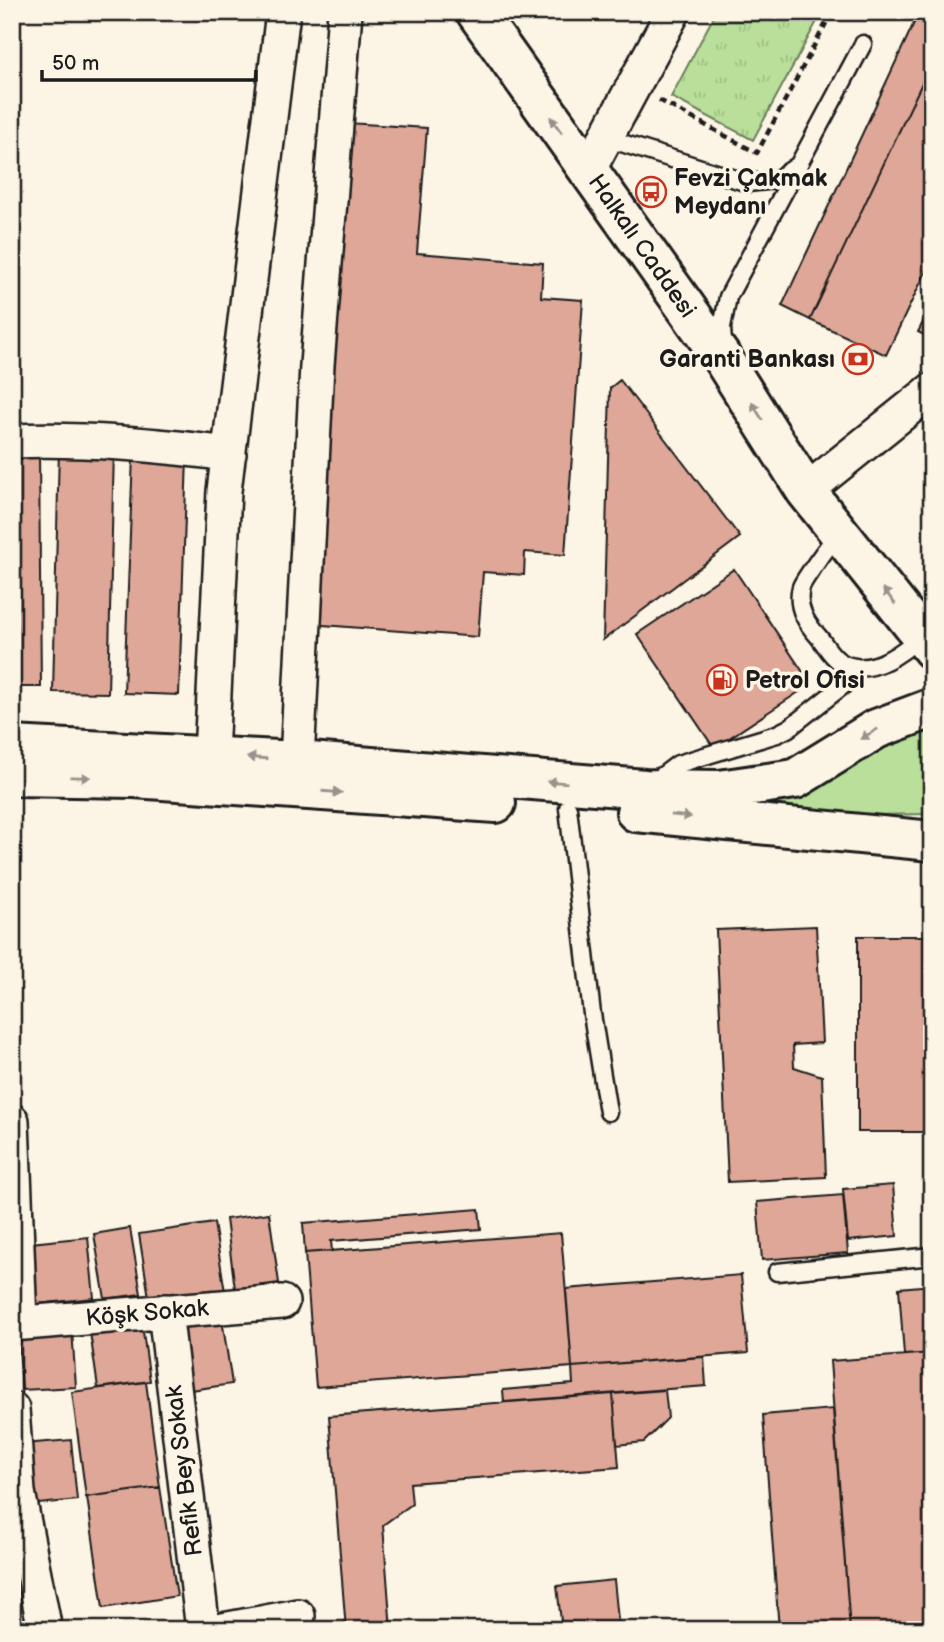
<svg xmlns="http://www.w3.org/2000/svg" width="944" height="1642" font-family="'Balsamiq Sans',sans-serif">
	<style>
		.grass { fill: #b9df9a; stroke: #6a7e5b; stroke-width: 2 }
		.park { fill: url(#park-tufts); stroke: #6a7e5b; stroke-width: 2 }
		.building { fill: #dfa797; stroke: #1c1c1c; stroke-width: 2 }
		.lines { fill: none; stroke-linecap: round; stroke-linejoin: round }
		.service-casing { stroke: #1c1c1c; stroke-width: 21 }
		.minor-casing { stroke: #1c1c1c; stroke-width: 38 }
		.secondary-casing { stroke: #1c1c1c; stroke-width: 44 }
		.path { stroke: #1c1c1c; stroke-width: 4.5; stroke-dasharray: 7 5; stroke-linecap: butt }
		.service { stroke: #fcf5e5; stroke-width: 16 }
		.minor { stroke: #fcf5e5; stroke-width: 33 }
		.secondary { stroke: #fcf5e5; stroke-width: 38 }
		.oneway { fill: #97938b }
		.labels { text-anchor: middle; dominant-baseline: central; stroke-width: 7; stroke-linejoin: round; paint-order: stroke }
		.poi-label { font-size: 24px; font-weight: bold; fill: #1c1c1c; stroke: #fcf5e5; text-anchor: start }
		.street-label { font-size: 24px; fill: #1c1c1c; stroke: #fcf5e5 }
	</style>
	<defs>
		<pattern id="park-tufts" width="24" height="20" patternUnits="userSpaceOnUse" patternTransform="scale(1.75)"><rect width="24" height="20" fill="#b9df9a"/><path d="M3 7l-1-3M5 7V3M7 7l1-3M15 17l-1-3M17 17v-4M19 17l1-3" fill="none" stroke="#9ebf84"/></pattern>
	</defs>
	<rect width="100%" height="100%" fill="#fcf5e5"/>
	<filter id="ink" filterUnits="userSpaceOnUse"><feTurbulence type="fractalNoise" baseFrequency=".0143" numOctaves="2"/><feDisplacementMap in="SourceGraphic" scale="14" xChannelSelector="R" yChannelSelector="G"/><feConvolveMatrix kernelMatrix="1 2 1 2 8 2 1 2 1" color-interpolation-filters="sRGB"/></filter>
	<g filter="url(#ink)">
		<path class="grass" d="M932,724V814L868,815L764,808L803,793L860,756Z"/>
		<path class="park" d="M716,12H822L753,140L671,97Z"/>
		<path class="building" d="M919,12H932V70L929,68L810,320L782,306Z
			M929,68L932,70V259L886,355L810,320Z
			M347,123L427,128L417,253L543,263L541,297L583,300L565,555L525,552L524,575L483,572L478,637L310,624Z
			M932,305V339L918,332Z
			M620,380L740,537L603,640L610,388Z
			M59,449L114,450L108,693L53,692Z
			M12,452H39L41,687H12Z
			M133,455L187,457L179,695L124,693Z
			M734,569L811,684L714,748L637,634Z
			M816,926L822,1043L793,1045L794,1067L822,1076L826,1177L728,1182L716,930Z
			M858,936H932V1132H858Z
			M893,1185L897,1236L848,1241L843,1189Z
			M843,1195L848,1253L762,1260L757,1202Z
			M479,1209L481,1229L331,1241L332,1251L305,1253L303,1223Z
			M269,1213L279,1283L235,1289L226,1219Z
			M214,1223L225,1292L150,1304L139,1234Z
			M130,1228L141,1294L105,1299L94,1234Z
			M561,1233L572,1367L316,1387L305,1253Z
			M88,1237L94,1298L37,1304L31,1243Z
			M741,1275L748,1353L572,1367L566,1289Z
			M932,1285V1353L904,1355L899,1288Z
			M222,1319L232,1384L191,1390L182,1325Z
			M142,1325L150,1381L98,1388L90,1332Z
			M72,1329L76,1387L22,1390L18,1333Z
			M932,1353V1630H850L830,1361Z
			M704,1357L706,1386L504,1402L503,1390L573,1384L572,1367Z
			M146,1382L160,1487L86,1497L72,1392Z
			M665,1390L668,1418L644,1442L617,1445L613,1394Z
			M613,1394L619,1467L410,1483L412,1504L383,1525L391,1630H346L329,1416Z
			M833,1409L850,1630H779L763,1415Z
			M71,1440L77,1500L29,1505L23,1444Z
			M160,1487L177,1596L103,1608L87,1497Z
			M614,1580L619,1630H562L557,1586Z"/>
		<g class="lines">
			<g class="service-casing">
				<path id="service" d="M606,138L748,183L776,180L797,166
					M723,345L722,327L728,297L863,44
					M838,533C831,543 804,578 801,587C796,605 805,622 818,636C825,644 830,655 839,661C867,680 901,654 921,636
					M654,782L678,764L777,734L789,728L845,684L856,667
					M568,808L592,1014L608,1112
					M777,1272L932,1256"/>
			</g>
			<g class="minor-casing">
				<path id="minor" d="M588,171L673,12
					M12,441C85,438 157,445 229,454
					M806,491L932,390
					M211,755L224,491L283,12
					M297,761L317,365L345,12
					M12,1121L20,1323
					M165,1311L203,1630
					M12,1324L282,1302
					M12,1409L18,1492L45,1630
					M223,1630L298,1616"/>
			</g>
			<g class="secondary-casing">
				<path id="secondary" d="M476,12L724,361L806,491L932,649
					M12,746L297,761L645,789L719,790L795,779L876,729L932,708
					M12,776L134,778L496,803
					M636,812L932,841"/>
			</g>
			<path class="path" d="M659,100L757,153L832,12"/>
			<use href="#service" class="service"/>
			<use href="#minor" class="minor"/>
			<use href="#secondary" class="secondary"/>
		</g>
		<defs><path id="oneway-solid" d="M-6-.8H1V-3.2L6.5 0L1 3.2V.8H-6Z" transform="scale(1.75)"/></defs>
		<g class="oneway">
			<use href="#oneway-solid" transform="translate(556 125) rotate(-126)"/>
			<use href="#oneway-solid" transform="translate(757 411) rotate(-122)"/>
			<use href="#oneway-solid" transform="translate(889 596) rotate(-128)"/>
			<use href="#oneway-solid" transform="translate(869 734) rotate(150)"/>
			<use href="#oneway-solid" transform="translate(257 758) rotate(-176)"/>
			<use href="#oneway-solid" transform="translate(80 777) rotate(1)"/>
			<use href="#oneway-solid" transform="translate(557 782) rotate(-175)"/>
			<use href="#oneway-solid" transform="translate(332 792) rotate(4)"/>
			<use href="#oneway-solid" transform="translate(681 816) rotate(6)"/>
		</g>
	</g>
	<defs>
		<g id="bus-ring" transform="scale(1.575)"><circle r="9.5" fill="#fcf5e5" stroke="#c8321e" stroke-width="1.5"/><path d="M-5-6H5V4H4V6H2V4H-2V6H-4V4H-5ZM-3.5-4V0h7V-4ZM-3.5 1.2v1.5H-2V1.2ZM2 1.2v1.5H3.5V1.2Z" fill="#c8321e"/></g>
		<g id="bank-ring" transform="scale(1.575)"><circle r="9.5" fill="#fcf5e5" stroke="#c8321e" stroke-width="1.5"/><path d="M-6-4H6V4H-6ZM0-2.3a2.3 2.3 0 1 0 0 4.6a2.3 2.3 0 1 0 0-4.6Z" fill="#c8321e"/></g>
		<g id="fuel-ring" transform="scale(1.575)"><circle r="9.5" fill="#fcf5e5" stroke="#c8321e" stroke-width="1.5"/><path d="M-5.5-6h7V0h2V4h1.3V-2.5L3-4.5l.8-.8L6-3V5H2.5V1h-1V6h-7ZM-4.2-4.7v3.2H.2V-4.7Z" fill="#c8321e"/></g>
	</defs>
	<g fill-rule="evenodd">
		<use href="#bus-ring" x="651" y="192"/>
		<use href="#bank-ring" x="858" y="359"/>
		<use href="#fuel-ring" x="722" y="680"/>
	</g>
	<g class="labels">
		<g class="poi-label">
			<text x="674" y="178">Fevzi Çakmak<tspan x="674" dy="28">Meydanı</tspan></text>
			<text x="835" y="359" text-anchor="end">Garanti Bankası</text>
			<text x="745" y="680">Petrol Ofisi</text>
		</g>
		<g class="street-label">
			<text transform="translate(642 246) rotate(55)">Halkalı Caddesi</text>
			<text transform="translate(147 1313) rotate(-5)">Köşk Sokak</text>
			<text transform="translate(184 1471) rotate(-97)">Refik Bey Sokak</text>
		</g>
	</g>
	<rect width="944" height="1642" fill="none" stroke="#fcf5e5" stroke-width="42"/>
	<rect x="21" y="21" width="902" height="1600" fill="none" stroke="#1c1c1c" stroke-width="2.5" filter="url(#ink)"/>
	<path d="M42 70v10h214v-10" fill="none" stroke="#1c1c1c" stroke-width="3.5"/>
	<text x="52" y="70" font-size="21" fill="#1c1c1c" stroke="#fcf5e5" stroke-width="5" paint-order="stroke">50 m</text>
</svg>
